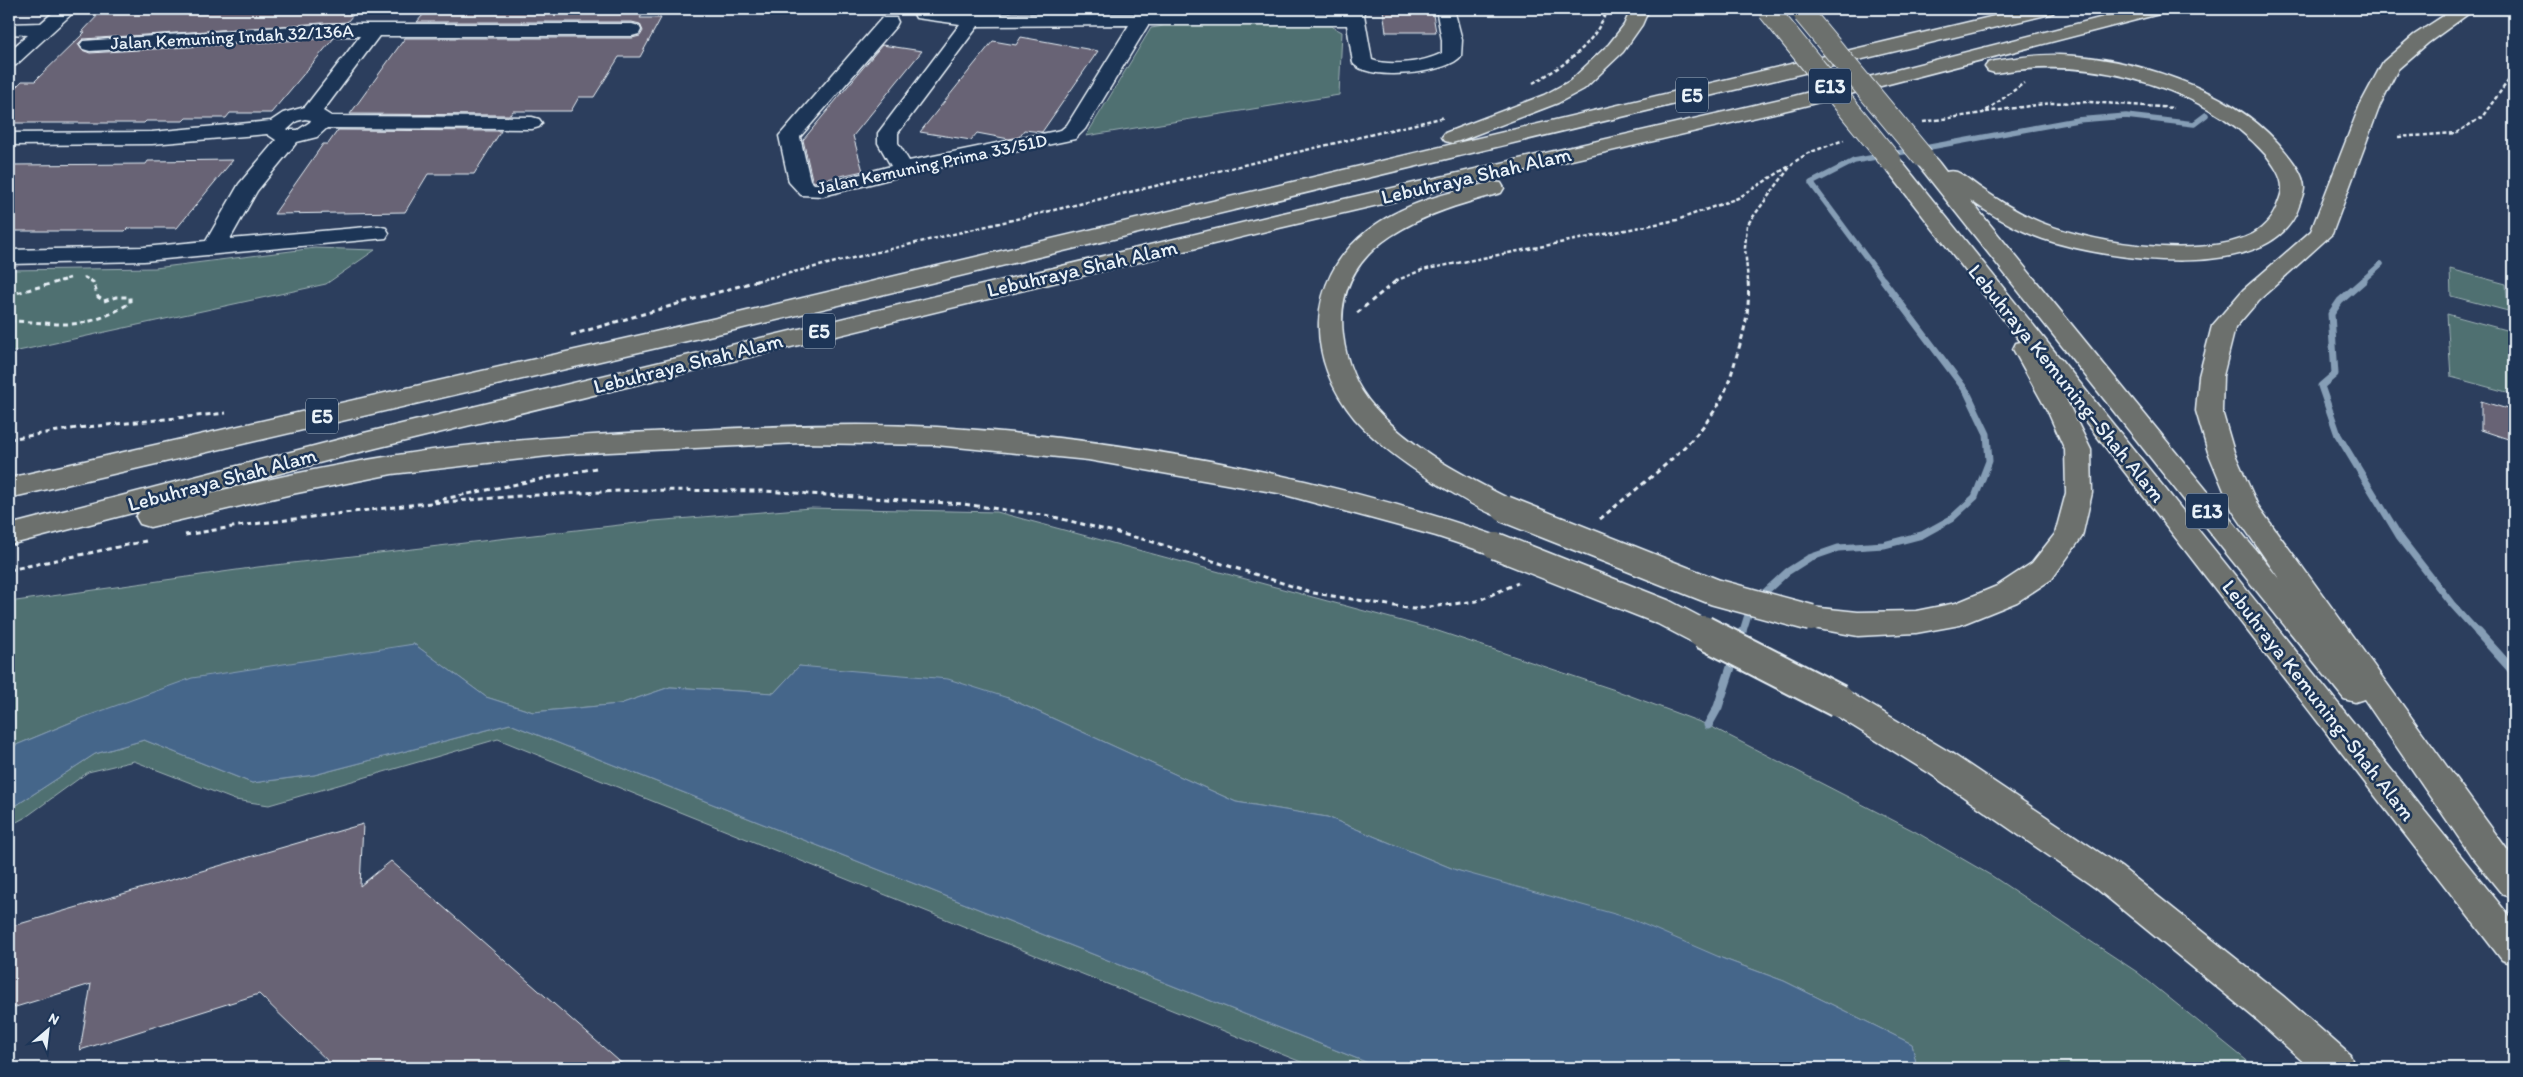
<svg xmlns="http://www.w3.org/2000/svg" width="2523" height="1077" font-family="Itim,sans-serif">
	<style>
		.green { fill: #4f7071; stroke: #9cb0b4 }
		.water { fill: #45668a; stroke: #869eb6 }
		.lines { fill: none; stroke-linecap: round; stroke-linejoin: round }
		.stream-far2 { stroke: #869eb6; stroke-width: 5.5 }
		.stream-far1 { stroke: #869eb6; stroke-width: 7 }
		.stream { stroke: #869eb6; stroke-width: 9 }
		.building { fill: #686374; stroke: #e8f1f8 }
		.minor-casing { stroke: #e8f1f8; stroke-width: 3 }
		.highway-casing { stroke: #e8f1f8; stroke-width: 3 }
		.path-far1 { stroke: #e8f1f8; stroke-width: 2.5; stroke-dasharray: 4 2.5; stroke-linecap: butt }
		.path { stroke: #e8f1f8; stroke-width: 3; stroke-dasharray: 5 4; stroke-linecap: butt }
		.minor { fill: #1d3557; fill-rule: evenodd }
		.highway { fill: #6c706d; fill-rule: evenodd }
		.highway-bridge-far2-casing { stroke: #e8f1f8; stroke-width: 23; stroke-linecap: butt }
		.highway-bridge-far1-casing { stroke: #e8f1f8; stroke-width: 29; stroke-linecap: butt }
		.highway-bridge-casing { stroke: #e8f1f8; stroke-width: 36; stroke-linecap: butt }
		.highway-bridge-far2 { stroke: #6c706d; stroke-width: 21 }
		.highway-bridge-far1 { stroke: #6c706d; stroke-width: 26 }
		.highway-bridge { stroke: #6c706d; stroke-width: 32 }
		.labels { text-anchor: middle; dominant-baseline: central; stroke-width: 5; stroke-linejoin: round; paint-order: stroke }
		.far-street-label { font-size: 18px; fill: #e8f1f8; stroke: #1d3557 }
		.shield { fill: #1d3557; stroke: #abb9c8; stroke-width: 1 }
		.shield-label { font-size: 20px; font-weight: bold; fill: #e8f1f8 }
		.street-label { font-size: 21px; fill: #e8f1f8; stroke: #1d3557 }
	</style>
	<rect width="100%" height="100%" fill="#2c3e5d"/>
	<filter id="ink" filterUnits="userSpaceOnUse"><feTurbulence type="fractalNoise" baseFrequency=".02" numOctaves="2"/><feDisplacementMap in="SourceGraphic" scale="10" xChannelSelector="R" yChannelSelector="G"/><feConvolveMatrix kernelMatrix="1 2 1 2 8 2 1 2 1" color-interpolation-filters="sRGB"/></filter>
	<g filter="url(#ink)">
		<path class="green" d="M1164,26H1331L1342,32L1339,95L1086,136L1151,28Z
			M315,248L375,250L326,284L9,353V270L155,268Z
			M2450,269L2506,284L2508,311L2451,296Z
			M2447,314L2513,332L2514,394L2451,377Z
			M810,508L997,512L1435,630L1615,690L1708,725L1916,832L1992,876L2137,972L2256,1068H1917L1912,1044L1784,981L1724,959L1456,870L1327,817L1236,802L1008,698L799,666L774,693L670,687L620,704L533,712L486,697L414,644L79,719L9,748V602L258,567L654,521Z
			M510,724L1381,1068H1316L498,739L269,805L235,800L134,761L88,772L26,817L9,826V810L95,754L144,740L252,783L314,775Z"/>
		<path class="water" d="M414,644L486,697L533,712L620,704L670,687L774,693L799,666L948,679L1008,698L1236,802L1327,817L1456,870L1629,918L1724,959L1784,981L1912,1044L1917,1068H1381L510,724L314,775L252,783L144,740L95,754L9,810V748L79,719L192,678Z"/>
		<g class="lines">
			<path class="stream-far2" d="M1884,281L1811,183L1854,161L2077,120L2126,116L2194,124L2206,115
				M2362,281L2381,264"/>
			<path class="stream-far1" d="M2364,280L2340,301L2331,314L2335,374L2321,386L2338,435L2399,536L2451,603L2479,634
				M1742,634L1751,605L1787,572L1809,558L1838,548L1884,545L1922,535L1951,519L1975,497L1989,461L1987,434L1967,392L1883,280"/>
			<path class="stream" d="M2478,632L2514,672
				M1739,642L1742,632
				M1708,725L1718,707L1735,655"/>
		</g>
		<path class="building" d="M177,9H358L347,22L83,39L78,44L82,50L90,53L334,38L271,113H230L226,118H186L183,121H146L144,123H9V94L22,81H35L85,32H82L102,11Z
			M428,9H646L640,18H661L640,57H619L594,97H579L571,111H513L510,115L350,114L405,38H632L640,36L643,31L640,24L632,22H417Z
			M1383,9H1432L1436,32H1386Z
			M1021,37L1098,51L1042,132L1024,130L1019,137L1009,139L977,133L971,140L920,132L993,41L1016,45Z
			M882,45L922,51L853,136L863,171L814,182L812,179L803,140Z
			M338,130L501,131L474,174H428L405,212L274,214L323,144H328Z
			M233,160L177,228H128L125,231H9V165L146,164L148,161Z
			M2481,401L2514,411V441L2481,430Z
			M363,824L360,886L391,861L627,1068H335L259,994L80,1050L91,984L9,1009V927Z"/>
		<g class="lines">
			<g class="minor-casing">
				<path id="minor" d="M57,9H77L16,65L9,67V51L28,35L9,34V24L41,23Z
					M922,9L973,14L1345,13V9H1363L1372,60C1391,67 1424,62 1442,53V40L1436,9H1454L1462,40L1461,56C1448,74 1367,82 1353,63L1347,25H1148L1085,129L1075,139L905,175L823,196L801,195L789,182L779,136L882,18H896L898,22L896,26L800,137L810,180L814,184H823L891,166L878,143V133L960,24L916,18L914,14L916,10ZM1129,25L1067,125L1061,130L909,161L898,143V133L978,26Z
					M323,24H632L639,26L641,30L639,34L632,36H379L323,111L331,116L532,117L539,119L542,123L539,127L532,129L327,128L317,137L297,142L257,191L230,239L378,226L386,228L389,233L386,238L144,261L9,264V250L144,247L206,241L239,184L276,140L267,134L152,144L9,145V133L152,132L271,121L283,113L305,107L360,36H323L90,51L83,49L80,45L83,41ZM305,119L311,120L310,122L298,130H287L297,121Z"/>
			</g>
			<g class="highway-casing">
				<path id="highway" d="M1631,9H1649L1642,25L1623,52L1584,89L1558,103L1459,141L1452,143L1445,141L1442,137L1445,133L1544,95L1570,81L1609,44L1624,25Z
					M2024,9H2055L2053,13L2046,15L743,328L9,498V478L743,312Z
					M2135,9H2165L2163,13L1796,108L1279,228L364,451L179,500C249,484 320,467 391,456C484,441 579,435 673,431C761,427 849,422 937,427C1130,439 1323,476 1506,539L1510,546L1506,553L1496,556L1436,536L1278,493L1088,460L936,445L801,443L566,454L392,474L292,494L150,527L140,524L136,517L140,511L9,545V525L364,433L1279,214L1794,96Z
					M2454,9H2475L2428,43L2398,69L2380,105L2332,234L2259,300L2235,328L2223,376L2222,411L2234,452L2258,506L2514,859V898L2502,894L2472,857L2364,699L2355,702L2344,699L2230,558L1912,157L1916,153C1931,149 1937,160 1946,172C1950,171 1953,171 1957,172C1966,176 1974,184 1982,189C1998,200 2014,210 2031,218C2083,243 2200,261 2253,234C2265,227 2274,216 2278,203C2280,198 2282,193 2282,188C2282,176 2273,164 2266,155C2230,114 2179,90 2126,77C2081,66 2040,65 1995,73L1988,71L1985,67L1988,63L1995,61C2016,58 2037,54 2059,55C2131,57 2229,88 2278,143C2288,155 2304,172 2304,188C2304,194 2300,201 2299,206C2274,287 2103,259 2043,239C2017,230 1993,216 1970,200L2280,580L2232,510L2208,452L2196,411L2199,376L2212,326L2243,290L2311,231L2360,105L2383,62L2414,35Z
					M1891,155L1898,157L2514,922V964L2502,960L2062,391L2091,450L2092,493L2082,537L2052,579L2017,602L1960,625L1916,633L1858,636L1801,626L1797,618L1801,610L1811,607L1858,612L1916,611L1956,603L1997,586L2032,563L2055,534L2066,493L2065,450L2048,412L2013,349L2016,343L2021,342L1880,161L1884,157Z
					M1493,182L1501,183L1504,188L1501,193C1429,212 1332,241 1343,335C1346,361 1356,387 1374,407C1412,450 1465,476 1515,502L1518,509L1515,516L1505,519C1486,513 1468,502 1451,492C1416,472 1382,449 1355,419C1306,360 1304,281 1367,231C1402,203 1450,192 1493,182Z
					M1838,688L1849,692L1951,753L2121,867L2283,996L2350,1055L2355,1068H2310L2257,1020L2097,889L1929,773L1827,710L1823,701L1827,692Z"/>
			</g>
			<path class="path-far1" d="M1533,83C1565,65 1595,45 1607,9
				M1986,112L2051,103L2090,102L2174,108
				M1923,122L1983,113L2024,83
				M2398,137L2456,133L2482,117L2514,73
				M84,277L91,281
				M60,281L70,278
				M756,281L1445,117
				M1395,281L1422,270L1677,220L1738,198L1791,165
				M1748,281L1745,248L1747,225L1793,163L1808,153L1844,140"/>
			<path class="path" d="M9,295L65,280
				M1357,313L1397,280
				M9,321C63,322 79,334 130,303V297H116L104,301L98,297L93,282L89,280
				M571,335L760,280
				M9,439L77,428L226,413
				M433,501L596,468
				M1600,519C1639,486 1692,449 1718,405C1728,388 1733,369 1738,351C1746,326 1750,305 1748,280
				M185,535L245,525L419,504L520,496L640,490L764,491L963,504L1050,516L1150,541L1314,593L1413,609L1477,601L1518,583
				M9,570L146,541"/>
			<use href="#minor" class="minor"/>
			<use href="#highway" class="highway"/>
			<g class="highway-bridge-far2-casing">
				<path id="highway-bridge-far2" d="M1769,11L1891,161
					M1804,14L1923,157"/>
			</g>
			<g class="highway-bridge-far1-casing">
				<path id="highway-bridge-far1" d="M1505,509L1715,592L1811,618
					M1496,546L1663,612L1705,634"/>
			</g>
			<g class="highway-bridge-casing">
				<path id="highway-bridge" d="M1703,632L1838,701"/>
			</g>
			<use href="#highway-bridge-far2" class="highway-bridge-far2"/>
			<use href="#highway-bridge-far1" class="highway-bridge-far1"/>
			<use href="#highway-bridge" class="highway-bridge"/>
		</g>
	</g>
	<g class="labels">
		<g class="far-street-label">
			<text transform="translate(232 37) rotate(-3)">Jalan Kemuning Indah 32/136A</text>
			<text transform="translate(932 164) rotate(-12)">Jalan Kemuning Prima 33/51D</text>
		</g>
		<g class="shield">
			<rect x="1809" y="68.5" width="42" height="35" rx="4"/>
			<rect x="1676" y="77.5" width="32" height="35" rx="4"/>
			<rect x="803" y="313.5" width="32" height="35" rx="4"/>
			<rect x="306" y="398.5" width="32" height="35" rx="4"/>
			<rect x="2186" y="493.5" width="42" height="35" rx="4"/>
		</g>
		<g class="shield-label">
			<text x="1830" y="86">E13</text>
			<text x="1692" y="95">E5</text>
			<text x="819" y="331">E5</text>
			<text x="322" y="416">E5</text>
			<text x="2207" y="511">E13</text>
		</g>
		<g class="street-label">
			<text transform="translate(1476 175) rotate(-13)">Lebuhraya Shah Alam</text>
			<text transform="translate(1082 268) rotate(-13)">Lebuhraya Shah Alam</text>
			<text transform="translate(688 363) rotate(-14)">Lebuhraya Shah Alam</text>
			<text transform="translate(2067 383) rotate(51)">Lebuhraya Kemuning–Shah Alam</text>
			<text transform="translate(222 479) rotate(-15)">Lebuhraya Shah Alam</text>
			<text transform="translate(2319 700) rotate(52)">Lebuhraya Kemuning–Shah Alam</text>
		</g>
	</g>
	<rect width="2523" height="1077" fill="none" stroke="#1d3557" stroke-width="30"/>
	<rect x="15" y="15" width="2493" height="1047" fill="none" stroke="#e8f1f8" stroke-width="2" filter="url(#ink)"/>
	<g transform="translate(48 1030) rotate(28)" stroke="#1d3557" stroke-width="4" paint-order="stroke">
	<path d="M0-4L9 19L0 12L-9 19Z" fill="#e8f1f8"/>
	<text y="-8" font-size="14" font-weight="bold" text-anchor="middle" fill="#e8f1f8">N</text>
	</g>
</svg>
